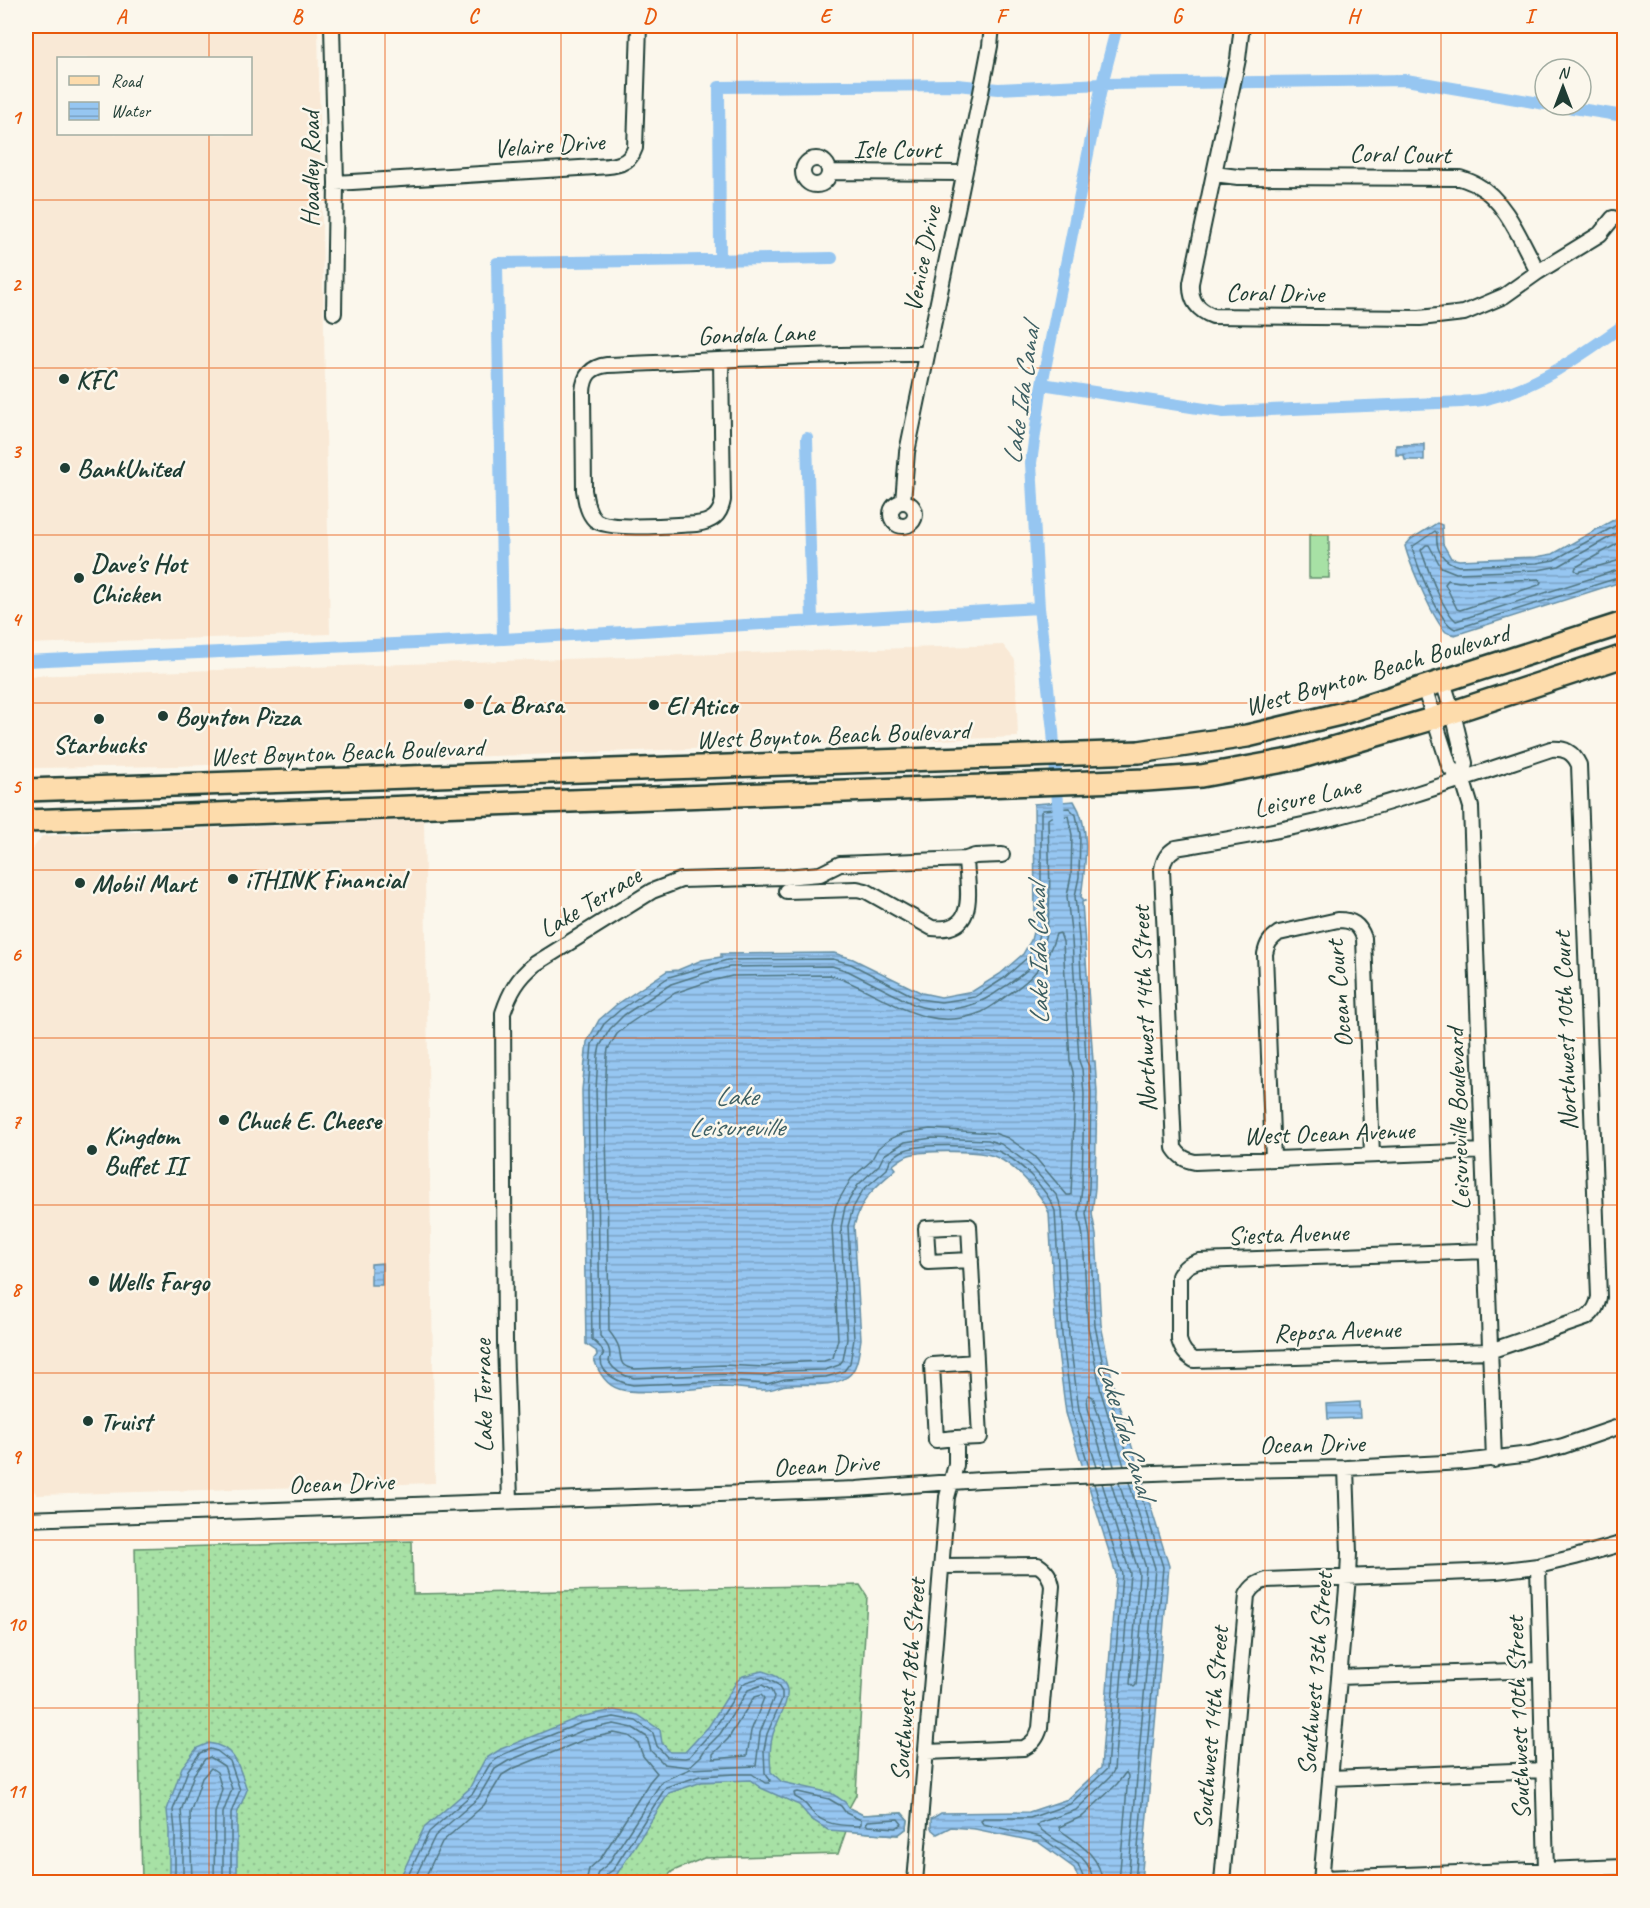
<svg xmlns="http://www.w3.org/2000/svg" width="1650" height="1908" font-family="Caveat,sans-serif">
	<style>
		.built { fill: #f9e9d6; fill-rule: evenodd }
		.grass { fill: url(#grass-dots); stroke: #638f6c; stroke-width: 1.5 }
		.garden { fill: #a7e1a5; stroke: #638f6c; stroke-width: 1.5 }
		.water { fill: url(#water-rules); stroke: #668fa5; stroke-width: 1.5 }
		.pier { fill: #fbf7ec }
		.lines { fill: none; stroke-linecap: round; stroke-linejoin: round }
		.shore { stroke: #4f7480; stroke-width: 1.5 }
		.canal { stroke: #96c6f1; stroke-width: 12 }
		.street-casing { stroke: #1f3d34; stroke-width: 18 }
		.primary-casing { stroke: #1f3d34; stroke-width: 26 }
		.street { stroke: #fbf7ec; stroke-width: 14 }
		.primary { stroke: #fddcac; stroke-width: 21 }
		.grid { fill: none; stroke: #e8590c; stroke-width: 1.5; stroke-opacity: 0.55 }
		.poi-dot { fill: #1f3d34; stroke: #fbf7ec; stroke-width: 2 }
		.labels { text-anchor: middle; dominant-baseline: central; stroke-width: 5; stroke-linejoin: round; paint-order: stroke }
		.street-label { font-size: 26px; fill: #1f3d34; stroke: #fbf7ec }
		.poi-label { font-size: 26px; font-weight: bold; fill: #1f3d34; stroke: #fbf7ec; text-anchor: start }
		.water-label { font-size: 27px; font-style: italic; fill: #3d5f63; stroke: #fbf7ec }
		.neatline { fill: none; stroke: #e8590c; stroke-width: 2 }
		.grid-label { font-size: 20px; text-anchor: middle; font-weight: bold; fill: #e8590c }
	</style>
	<defs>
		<pattern id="grass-dots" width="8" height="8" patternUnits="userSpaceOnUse" patternTransform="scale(1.5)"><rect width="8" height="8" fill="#a7e1a5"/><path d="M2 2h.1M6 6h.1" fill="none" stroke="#8fc28f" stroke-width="1.8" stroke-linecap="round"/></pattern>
		<pattern id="water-rules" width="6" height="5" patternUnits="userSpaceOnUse" patternTransform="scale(1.5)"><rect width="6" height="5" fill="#96c6f1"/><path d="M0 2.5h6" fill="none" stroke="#7aa2c4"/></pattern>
	</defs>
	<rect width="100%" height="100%" fill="#fbf7ec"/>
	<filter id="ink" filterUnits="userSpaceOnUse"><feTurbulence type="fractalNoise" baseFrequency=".0167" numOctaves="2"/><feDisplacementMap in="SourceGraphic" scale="12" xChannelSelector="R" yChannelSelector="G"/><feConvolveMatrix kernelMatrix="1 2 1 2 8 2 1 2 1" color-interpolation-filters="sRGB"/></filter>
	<g filter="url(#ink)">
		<path class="built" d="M26,26H318L330,634L26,644ZM58,58H250V134H58Z
			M1003,645L1015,660L1018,737L528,755L176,766L32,768L26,763V676Z
			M424,819L435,1483L37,1495L29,1483L26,1266V858L42,836Z"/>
		<path class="grass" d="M412,1541L413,1594L860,1585L867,1596L856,1795L849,1808L863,1815L902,1813L908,1820L907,1828L898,1835L846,1831L838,1854L704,1858L673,1871L661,1882H142L135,1548Z"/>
		<path class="garden" d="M1309,535H1329V578H1309Z"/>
		<path class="water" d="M1424,444V460H1405L1404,455H1396V445Z
			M1624,514V581L1455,635C1452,634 1449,634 1446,632C1434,622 1409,562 1405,546L1411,539L1437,523L1442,525L1443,544L1451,558L1459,560L1536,557L1553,554Z
			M1074,801C1092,830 1085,865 1081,897L1085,901L1082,902L1093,1061H1095L1097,1093L1095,1188L1092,1214L1096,1235L1101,1325L1114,1389L1169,1566L1141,1882H1080L1074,1868L1038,1842L975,1829L951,1827L937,1834L931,1829V1819L941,1813L1029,1812L1068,1799L1101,1768L1116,1574L1066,1413L1056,1336L1049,1213C1042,1194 1015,1165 996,1157C981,1150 925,1150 909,1155C903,1157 898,1161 893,1165L896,1169C874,1188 862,1197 854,1226L861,1339C859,1351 858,1370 847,1377C831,1388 807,1383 788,1385C781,1385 774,1390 766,1390C751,1390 735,1387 720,1387C696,1388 639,1396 619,1389C606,1385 598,1371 594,1359L597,1355L596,1351L586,1344L582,1090L587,1042L599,1020L616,1005L667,971L678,970L702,960L721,957V954L834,953L853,959L922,993L941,997L973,991L1000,974L1023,954L1031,940L1035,924L1034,804Z
			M382,1263V1285H371V1264Z
			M1359,1402L1360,1418L1328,1419L1327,1404Z
			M762,1671C805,1682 782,1707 773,1734C769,1747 770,1760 771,1772L782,1782L831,1793L845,1802L849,1808L863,1815L902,1813L908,1820L907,1828L898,1835L828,1830L811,1819L799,1805L761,1788L750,1780L702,1782L669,1793L617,1874L605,1882H398L424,1828L469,1789L485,1759L501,1749L580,1717L614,1710L638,1715L660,1730L662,1743L670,1752H685L709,1726L737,1681L743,1676Z
			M209,1743C236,1747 239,1767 247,1790L237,1814V1882H169V1831L167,1810L182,1767L197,1748Z"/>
		<path class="pier" d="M1140,1463L1146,1483L1086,1486L1079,1465Z"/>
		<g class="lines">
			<path class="shore" d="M1624,521L1554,560L1537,563L1459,566C1443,562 1435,550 1437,533L1435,531L1412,547C1417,565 1438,622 1455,629L1624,576
				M1624,529L1559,566L1538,570L1456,573L1441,567L1429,545H1426L1421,550C1428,569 1441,608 1456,621L1624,568
				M1624,540L1576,567L1575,570L1578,572L1624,559
				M1539,579L1541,582L1539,585L1460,610L1457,609L1445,584L1448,580L1459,582Z
				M1060,933L1063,942L1070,1061L1073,1072L1075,1094L1071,1195H1067L1034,1156L1008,1138L994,1133L930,1129L904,1133L890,1139L878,1148L871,1161L851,1179L836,1205L832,1226L838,1339L833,1358L824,1361L782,1363L765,1367L723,1365L635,1369C618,1366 622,1361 619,1348C617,1341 613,1336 609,1331L607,1176L605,1091L607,1057L608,1049L617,1034L630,1023L675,993L707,982L732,976L830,975C883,991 923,1037 982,1012C992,1007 1001,1000 1009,994C1033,979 1048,961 1056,934Z
				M1089,1467L1072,1411L1062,1335L1055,1211C1048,1190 1019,1160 998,1151C982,1144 922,1144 905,1150C899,1152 895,1156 890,1160L887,1169L863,1190L853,1208L848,1226L854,1339L850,1363L844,1371L826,1377L785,1379L767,1384L723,1381L633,1385C622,1383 600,1375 601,1359C602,1352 605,1358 602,1350C600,1345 595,1343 592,1339L588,1090L592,1044L604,1024L620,1010L669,977L727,960L833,959L851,964L919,999L941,1002L975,997L1003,979L1028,957L1037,942L1041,925V812L1043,810L1069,808L1076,815L1080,834L1079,877L1075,896L1079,938L1086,1060L1089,1066L1091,1093L1089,1187L1086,1214L1090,1236L1095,1326L1108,1390L1131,1466
				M1097,1467L1079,1410L1069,1335L1062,1209L1057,1196L1030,1165L1001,1144L988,1140L932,1138L905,1142L884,1155L879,1165L858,1185L845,1207L841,1227L847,1339L843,1360L839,1365L825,1370L784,1371L766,1376L723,1374L634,1378C623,1376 615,1372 609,1362C612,1349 607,1344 600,1336L598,1177L596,1090L598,1056L600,1046L610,1029L624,1015L671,984L705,973L730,967L832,966L848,971L915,1005C942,1014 971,1009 994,994C1007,985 1024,975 1034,963C1057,934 1048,857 1048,819L1051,817L1068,816L1072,835L1071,876L1067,896L1072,940L1079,1061L1082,1069L1084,1094L1082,1187L1079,1215L1083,1237L1088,1327L1101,1392L1124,1466
				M1106,1467L1088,1408L1087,1397L1089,1395L1093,1397L1114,1466
				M1111,1483L1139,1573L1130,1684L1134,1687L1136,1685L1146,1568L1119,1483
				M761,1695L764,1698L751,1731L747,1756L713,1759V1754L728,1739L754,1697Z
				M798,1792L829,1799L841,1806L846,1813L861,1820V1824L859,1826C842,1825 826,1826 813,1813C807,1806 804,1801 795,1797L794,1793Z
				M898,1819L902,1824L896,1828L868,1826L866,1824L868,1821Z
				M175,1882V1831L173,1810L188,1770L200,1753L210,1749L217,1751L230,1761L240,1790L231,1813V1882
				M183,1882V1831L181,1811L194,1774L205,1759L210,1757L224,1766L232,1789L223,1813V1882
				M192,1882L190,1813L202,1778L211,1768L217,1772L222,1789L215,1813L214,1882
				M405,1882L429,1832L473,1793L490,1764L504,1754L581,1723L614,1717L636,1721L653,1733L657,1746L667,1757L685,1758L689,1757L714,1729L742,1685L746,1682L763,1677L777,1684L782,1692V1699L767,1734L764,1750L765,1773L770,1780L769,1783H765L752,1774H735L700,1776L666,1787L613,1870L603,1877L602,1882
				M413,1882L435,1836L478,1798L495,1769L508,1761L584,1730L614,1724L633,1728L647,1737L651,1751L664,1764L689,1767L701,1756L706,1748L720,1734L748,1690L762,1685L771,1690L774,1697L760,1733L756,1766L690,1769L662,1781L608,1864L598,1872L595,1882
				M423,1882L442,1842L484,1805L502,1775L512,1769L586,1739L614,1733L629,1736L638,1743L643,1756L657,1773L650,1781L601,1858L589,1869L586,1882
				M1085,1882L1078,1864L1041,1837L983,1824L981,1821L983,1818H1030L1070,1804L1107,1769L1122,1574L1094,1484
				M1093,1882C1091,1850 1055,1845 1037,1826L1039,1823L1076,1810L1110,1777L1114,1770L1130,1573L1102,1483
				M1102,1882C1101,1856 1079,1844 1060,1830L1059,1827L1083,1816L1117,1784L1126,1772L1128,1776L1119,1882
				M1128,1882L1155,1568L1129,1482
				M1135,1882L1163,1567L1137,1482"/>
			<path class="canal" d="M1554,105L1624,116
				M720,259L719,87L957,85L998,89L1102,84L1406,80L1545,104
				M1042,384L1224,412L1462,402C1471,401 1481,401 1490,398C1540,386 1583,354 1624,325
				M807,438L812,621
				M503,639L497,263L832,258
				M26,661L503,639L1039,608
				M1059,818L1053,731L1039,608L1031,463L1042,384L1102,84L1117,26"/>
			<g class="street-casing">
				<path id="street" d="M332,26L336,183L334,313
					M1242,26L1238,59L1191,283C1190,300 1197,310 1213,316L1420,318L1464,313L1504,296L1538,272L1600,234L1613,218
					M803 172a13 13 0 1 1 26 0a13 13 0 1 1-26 0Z
					M829,172L964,173
					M1214,174L1238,177L1460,178C1466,180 1472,182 1477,185C1506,200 1523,245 1538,272
					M336,183L596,167C613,166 629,166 635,148L639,26
					M721,360L723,500C720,516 712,522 696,524C677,525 608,531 595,520C587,512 586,501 584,490L583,392C584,375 591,367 607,365C714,361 820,353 927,354
					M903,502L907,452L978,108L990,46L992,26
					M891 514a12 12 0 1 1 24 0a12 12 0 1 1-24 0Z
					M1443,682L1453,713L1465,763L1462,778L1471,807L1494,1460
					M1424,687L1450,768L1462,778
					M966,859L975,856L1002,855
					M1483,1151L1195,1162C1185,1160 1180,1157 1174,1148L1162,869C1164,858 1168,853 1176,848C1223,840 1270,833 1316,822C1395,803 1473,775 1551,749C1565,748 1573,752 1579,765L1599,1297C1597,1307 1594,1312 1586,1318L1490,1351L1194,1360C1185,1354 1182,1350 1179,1340V1276C1184,1267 1189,1264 1199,1261L1487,1251
					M1273,1159L1265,954C1267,944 1270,939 1279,933L1338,920C1352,920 1359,924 1364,938L1372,1155
					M956,1438L936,1440L932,1365L976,1362
					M510,1501L505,1342L503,1013C510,992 518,978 535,964L652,891L681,880L785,877L820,874L840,864L966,859C967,889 979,933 932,928L866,891L857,889L786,891
					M26,1519L719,1494L856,1489L980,1480L1230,1470L1346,1468L1464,1462L1530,1454L1563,1446L1624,1425
					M1538,1566L1546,1870
					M1339,1677L1540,1670
					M927,1752L1024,1748C1033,1743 1037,1738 1040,1728L1052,1586C1050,1576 1047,1571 1038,1565L942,1566
					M1330,1778L1543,1770
					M1322,1878L1624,1867
					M915,1882L947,1497L956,1465V1438L980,1437L969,1226L926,1228L928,1262L971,1260
					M1222,1882L1247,1595C1252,1586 1257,1583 1267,1580L1496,1571L1538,1566L1575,1557L1624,1543
					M1321,1882L1348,1577L1349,1553L1346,1468"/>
			</g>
			<g class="primary-casing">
				<path id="primary" d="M26,790L1139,752L1247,736L1340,714L1624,623
					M26,821L1146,780L1201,776L1295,759L1435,718L1624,656"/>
			</g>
			<use href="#street" class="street"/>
			<use href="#primary" class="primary"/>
		</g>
	</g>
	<path class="grid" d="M209,26V58M385,26V1882M561,26V1882M737,26V1882M913,26V1882M1089,26V1882M1265,26V1882M1441,26V1882M209,134V1882M26,200H1624M26,368H1624M26,535H1624M26,703H1624M26,870H1624M26,1038H1624M26,1205H1624M26,1373H1624M26,1540H1624M26,1708H1624"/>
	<g class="poi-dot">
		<circle cx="64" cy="379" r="6"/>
		<circle cx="65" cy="468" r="6"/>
		<circle cx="79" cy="578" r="6"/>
		<circle cx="469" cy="704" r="6"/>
		<circle cx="654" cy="705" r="6"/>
		<circle cx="163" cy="716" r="6"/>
		<circle cx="99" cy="719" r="6"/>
		<circle cx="233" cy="879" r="6"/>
		<circle cx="80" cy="883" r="6"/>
		<circle cx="224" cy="1120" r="6"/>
		<circle cx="92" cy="1150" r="6"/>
		<circle cx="94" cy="1281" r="6"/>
		<circle cx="88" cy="1421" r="6"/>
	</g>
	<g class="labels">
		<g class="street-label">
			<text transform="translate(549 145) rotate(-4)">Velaire Drive</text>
			<text x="897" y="149">Isle Court</text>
			<text transform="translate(1400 154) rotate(1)">Coral Court</text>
			<text transform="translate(310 169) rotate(-90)">Hoadley Road</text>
			<text transform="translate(922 259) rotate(-79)">Venice Drive</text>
			<text transform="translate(1275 293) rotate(1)">Coral Drive</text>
			<text transform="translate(756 334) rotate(-2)">Gondola Lane</text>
			<text transform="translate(1377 670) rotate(-16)">West Boynton Beach Boulevard</text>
			<text transform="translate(833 735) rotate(-2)">West Boynton Beach Boulevard</text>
			<text transform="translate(347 752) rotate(-2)">West Boynton Beach Boulevard</text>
			<text transform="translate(1307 797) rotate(-13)">Leisure Lane</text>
			<text transform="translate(590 902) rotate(-31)">Lake Terrace</text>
			<text transform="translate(1339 994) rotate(-95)">Ocean Court</text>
			<text transform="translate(1144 1009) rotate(-92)">Northwest 14th Street</text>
			<text transform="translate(1565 1031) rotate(-92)">Northwest 10th Court</text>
			<text transform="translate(1458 1119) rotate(-92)">Leisureville Boulevard</text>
			<text transform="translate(1329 1133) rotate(-2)">West Ocean Avenue</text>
			<text transform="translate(1288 1234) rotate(-2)">Siesta Avenue</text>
			<text transform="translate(1337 1331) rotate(-2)">Reposa Avenue</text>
			<text transform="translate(483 1396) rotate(-91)">Lake Terrace</text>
			<text transform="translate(1312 1444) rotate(-1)">Ocean Drive</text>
			<text transform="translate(826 1465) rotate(-3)">Ocean Drive</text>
			<text transform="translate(341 1483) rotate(-2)">Ocean Drive</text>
			<text transform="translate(1315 1674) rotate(-85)">Southwest 13th Street</text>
			<text transform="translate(908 1680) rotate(-85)">Southwest 18th Street</text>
			<text transform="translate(1518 1718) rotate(-92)">Southwest 10th Street</text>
			<text transform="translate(1211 1728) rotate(-85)">Southwest 14th Street</text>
		</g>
		<g class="poi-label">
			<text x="76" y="379">KFC</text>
			<text x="77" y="468">BankUnited</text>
			<text x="91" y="563">Dave's Hot<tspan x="91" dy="30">Chicken</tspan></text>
			<text x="481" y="704">La Brasa</text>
			<text x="666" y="705">El Atico</text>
			<text x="175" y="716">Boynton Pizza</text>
			<text x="99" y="744" text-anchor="middle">Starbucks</text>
			<text x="245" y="879">iTHINK Financial</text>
			<text x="92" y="883">Mobil Mart</text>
			<text x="236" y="1120">Chuck E. Cheese</text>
			<text x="104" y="1135">Kingdom<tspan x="104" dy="30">Buffet II</tspan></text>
			<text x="106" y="1281">Wells Fargo</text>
			<text x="100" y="1421">Truist</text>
		</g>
		<g class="water-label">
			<text transform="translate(1021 395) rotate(-82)">Lake Ida Canal</text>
			<text transform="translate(1038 955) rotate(-91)">Lake Ida Canal</text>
			<text x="736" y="1096">Lake<tspan x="736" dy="31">Leisureville</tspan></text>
			<text transform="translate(1126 1429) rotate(73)">Lake Ida Canal</text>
		</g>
	</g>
	<rect width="1650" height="1908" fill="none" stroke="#fbf7ec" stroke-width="66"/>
	<rect x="57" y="57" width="195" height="78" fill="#fbf7ec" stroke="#a3ada2" stroke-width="1.5"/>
	<rect x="69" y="76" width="30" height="9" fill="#fddcac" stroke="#a3ada2" stroke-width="1.5"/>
	<text x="111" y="87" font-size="18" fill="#1f3d34">Road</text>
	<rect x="69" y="102" width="30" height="18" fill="url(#water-rules)" stroke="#a3ada2" stroke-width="1.5"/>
	<text x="111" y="117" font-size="18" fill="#1f3d34">Water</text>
	<g transform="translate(1563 87)"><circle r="28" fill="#fbf7ec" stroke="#a3ada2" stroke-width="1.5"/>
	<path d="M0-4.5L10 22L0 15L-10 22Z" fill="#1f3d34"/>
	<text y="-9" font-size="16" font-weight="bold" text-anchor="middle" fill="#1f3d34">N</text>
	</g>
	<rect x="33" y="33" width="1584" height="1842" class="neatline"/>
	<g class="grid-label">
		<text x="121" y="23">A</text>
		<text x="297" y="23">B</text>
		<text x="473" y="23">C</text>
		<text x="649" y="23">D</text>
		<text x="825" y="23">E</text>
		<text x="1001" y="23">F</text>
		<text x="1177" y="23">G</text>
		<text x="1353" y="23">H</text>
		<text x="1529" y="23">I</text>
		<text x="16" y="124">1</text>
		<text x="16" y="291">2</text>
		<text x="16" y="458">3</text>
		<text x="16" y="626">4</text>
		<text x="16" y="793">5</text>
		<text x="16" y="961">6</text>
		<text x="16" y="1128">7</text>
		<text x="16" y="1296">8</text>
		<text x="16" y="1463">9</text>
		<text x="16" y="1631">10</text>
		<text x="16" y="1798">11</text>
	</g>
</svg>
